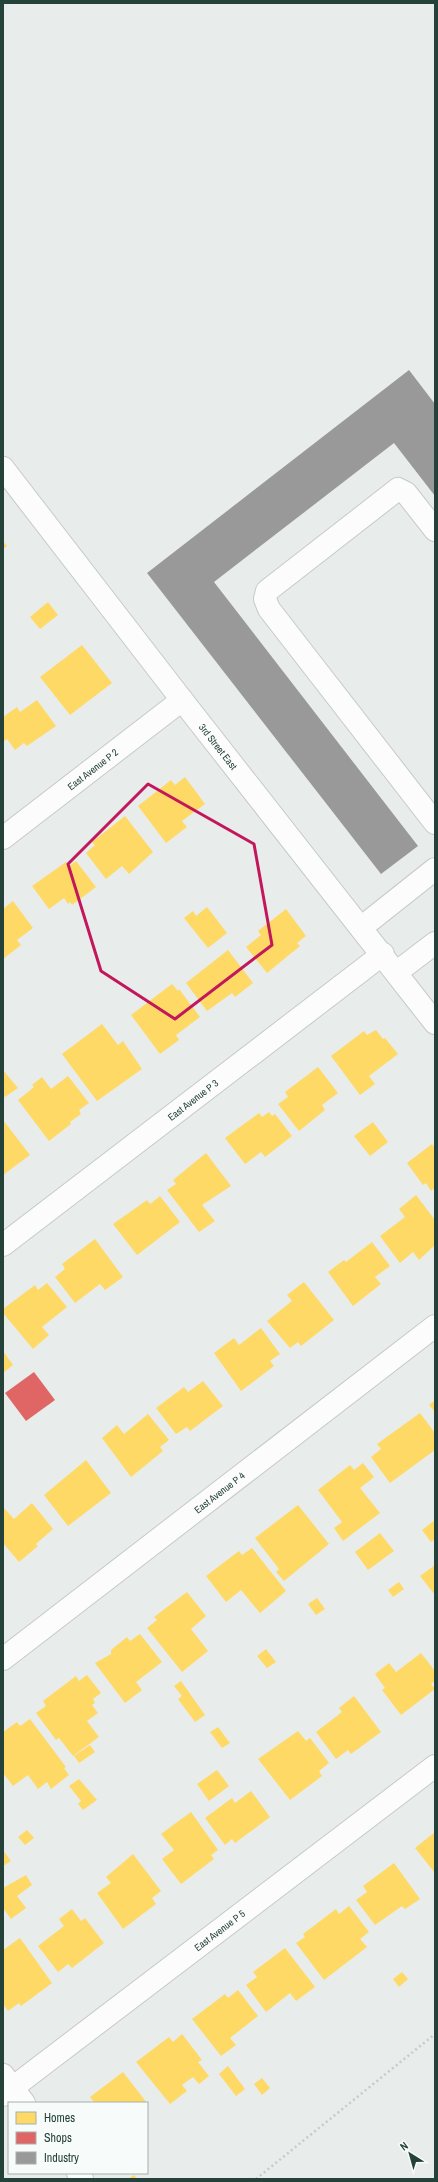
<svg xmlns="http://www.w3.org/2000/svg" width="438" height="2182" font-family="'Archivo Narrow',sans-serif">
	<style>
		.homes { fill: #ffd966 }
		.shops { fill: #e06666 }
		.industry { fill: #999 }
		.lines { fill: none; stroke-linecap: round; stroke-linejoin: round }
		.minor-casing { stroke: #c5cac8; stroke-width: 24 }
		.path { stroke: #c3ccca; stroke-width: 2.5; stroke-dasharray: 2 3; stroke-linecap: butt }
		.minor { stroke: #fcfcfc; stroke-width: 22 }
		.marked { fill: none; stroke: #c2185b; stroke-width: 3; stroke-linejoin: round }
		.labels { text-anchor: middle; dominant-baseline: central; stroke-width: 4; stroke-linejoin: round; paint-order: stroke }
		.street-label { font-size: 10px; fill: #24423a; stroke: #f7fbf9 }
	</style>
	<rect width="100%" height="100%" fill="#e8edeb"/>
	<path class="homes" d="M3,541L7,546L3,549Z
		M48,602L58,615L40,629L30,617Z
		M82,645L112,683L70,715L40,677Z
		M37,700L56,726L27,746L24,743L15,750L7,739L3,742V717L17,707L20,712Z
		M185,777L205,804L182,821L187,827L166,843L138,806L171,780L175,785Z
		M125,816L153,852L129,874L122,866L106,879L86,853L95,845L92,842Z
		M76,861L96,887L72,905L70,902L68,904L64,898L49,909L32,886L66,862L69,866Z
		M13,901L33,928L17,940L21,945L3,959V909Z
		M207,907L227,933L208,948L184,918L193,911L196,916Z
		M286,909L306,936L297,943L300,946L267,973L246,947L261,935L258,931Z
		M228,950L253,983L235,997L232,993L207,1011L186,983Z
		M172,984L178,991L179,989L200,1017L176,1035L179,1040L160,1054L131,1015Z
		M102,1024L118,1045L123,1041L142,1069L97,1101L62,1054Z
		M376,1030L383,1039L385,1038L398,1054L369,1076L375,1084L360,1095L331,1056L364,1031L367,1035Z
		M318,1067L338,1093L322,1105L325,1110L299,1131L278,1104L288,1097L285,1092Z
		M3,1070L18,1088L5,1097L3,1094Z
		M68,1076L89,1103L79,1110L81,1114L70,1122L71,1124L49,1141L18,1100L34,1087L32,1085L42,1077L51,1089Z
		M269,1112L272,1116L275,1114L292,1136L265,1157L261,1152L245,1164L225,1138L259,1113L262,1117Z
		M3,1120L30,1155L3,1175Z
		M373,1122L388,1142L370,1156L354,1136Z
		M432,1144L435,1148V1191L433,1189L431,1191L426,1183L423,1185L407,1163Z
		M206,1153L231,1186L202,1205L215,1221L199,1232L167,1190L176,1184L173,1180Z
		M416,1195L435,1220V1245L419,1260L413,1252L400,1263L380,1236L405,1217L399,1209Z
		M160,1196L180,1222L137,1255L113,1224L147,1200L150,1204Z
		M95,1239L123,1277L105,1290L100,1284L75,1303L55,1277L65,1269L62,1264Z
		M372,1242L390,1266L375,1277L381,1284L353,1306L328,1272L344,1260L346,1262Z
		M304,1282L334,1320L301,1346L298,1342L290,1348L267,1321L292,1301L287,1295Z
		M47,1283L67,1307L42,1327L49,1335L33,1349L3,1313V1309L35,1285L38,1290Z
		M261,1328L280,1354L270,1361L274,1366L241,1391L214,1353L234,1338L239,1345Z
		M3,1351L13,1365L3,1373Z
		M203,1381L223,1406L190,1431L187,1427L176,1434L156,1408L184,1387L188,1392Z
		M435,1400V1412L429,1405Z
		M420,1413L435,1433V1450L390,1483L371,1457L381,1449L377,1444Z
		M148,1414L169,1440L160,1447L163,1451L131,1477L102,1438L117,1425L124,1434Z
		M86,1460L111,1493L68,1526L44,1495Z
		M363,1463L374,1477L360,1488L380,1513L343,1541L334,1528L342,1522L318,1490L350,1465L354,1470Z
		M32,1503L53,1529L36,1544L38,1546L19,1562L3,1543V1509L4,1508L14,1519Z
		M298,1505L329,1544L284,1581L276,1572L279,1569L255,1538Z
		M435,1520V1539L431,1542L422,1530Z
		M380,1533L394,1551L368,1570L355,1552Z
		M252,1548L286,1591L260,1613L241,1590L226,1602L206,1576L239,1551L242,1555Z
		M435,1565V1595L420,1576Z
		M399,1582L404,1589L393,1597L388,1590Z
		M187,1592L206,1616L191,1629L208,1651L182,1672L147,1628L157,1620L154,1617Z
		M317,1598L325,1609L316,1615L308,1604Z
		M140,1634L162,1662L136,1682L142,1690L125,1703L95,1663L111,1654V1650L127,1637L130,1641Z
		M266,1649L276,1662L267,1668L257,1656Z
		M421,1653L435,1671V1681L431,1684L435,1689L401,1715L382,1690L385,1688L375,1674L389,1663L396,1672Z
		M87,1675L101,1693L93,1699L95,1703L92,1705L98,1713L87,1721L99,1737L73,1756L59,1738L56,1740L36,1713L46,1706L43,1701L76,1676L79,1681Z
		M181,1681L205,1715L195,1722L178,1699L182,1696L174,1686Z
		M354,1696L381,1732L351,1754L348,1750L336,1759L316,1732L342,1712L339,1708Z
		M30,1719L66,1767L64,1768L69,1775L51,1789L47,1782L38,1789L28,1775L13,1786L3,1773V1732L17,1722L20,1726Z
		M218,1727L230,1743L222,1748L210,1732Z
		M298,1731L306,1741L310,1738L329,1763L319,1771L322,1776L290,1800L258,1759Z
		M90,1745L95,1752L79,1763L74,1756Z
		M217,1770L229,1786L209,1801L197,1784Z
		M79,1779L97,1800L83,1810L78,1804L81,1801L69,1786Z
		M251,1791L270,1817L235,1843L232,1839L225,1845L205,1818L232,1798L235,1803Z
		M191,1812L218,1850L211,1855L214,1859L181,1884L162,1859L174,1850L161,1834Z
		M27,1830L34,1838L25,1845L18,1837Z
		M435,1832V1873L415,1848Z
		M3,1850L11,1861L3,1866Z
		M133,1854L161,1891L152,1898L156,1904L123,1929L97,1893L111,1883L106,1877Z
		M394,1863L420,1899L405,1909L402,1906L375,1925L356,1900L367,1892L363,1886Z
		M26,1875L32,1885L17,1896L26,1908L11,1919L3,1908V1888Z
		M349,1906L369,1932L360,1939L367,1947L324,1980L296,1943L305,1937L303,1934L336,1909L339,1914Z
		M72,1909L81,1921L85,1918L104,1943L72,1968L68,1964L58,1972L38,1946L64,1926L59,1919Z
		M20,1938L52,1983L21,2006L19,2003L8,2011L3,2004V1950Z
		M285,1948L315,1987L296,2001L290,1993L266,2012L246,1985L257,1977L253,1972Z
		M402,1972L408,1979L399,1987L393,1979Z
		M238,1990L258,2016L230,2038L236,2045L221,2056L192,2019L225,1994L228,1998Z
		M182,2034L202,2060L198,2062L209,2076L199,2084L193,2077L182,2085L187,2091L170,2104L136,2062L169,2037L173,2042Z
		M228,2066L245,2089L236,2096L219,2074Z
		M123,2072L147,2103H92L94,2102L90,2097Z
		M262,2078L270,2088L262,2095L254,2084Z
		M134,2175L137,2179H128Z"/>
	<path class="shops" d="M34,1372L55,1400L26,1421L5,1393Z"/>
	<path class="industry" d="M409,370L435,404V496L394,443L214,582L418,846L381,874L147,573Z"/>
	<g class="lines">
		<g class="minor-casing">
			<g id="minor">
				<path id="s1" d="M3,468L182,700L435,1023"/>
				<path d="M435,530L406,493L398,489L267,591L265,599L269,609L435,823"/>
				<path id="s2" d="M3,838L182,700"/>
				<path d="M362,927L435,869"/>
				<path d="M397,972L435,943"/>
				<path id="s3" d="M3,1245L383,954"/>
				<path id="s4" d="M3,1659L435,1326"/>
				<path d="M3,2075L24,2103"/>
				<path id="s5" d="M3,2095L435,1766"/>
				<path d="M78,2173L82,2179"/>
			</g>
		</g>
		<path class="path" d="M256,2179L435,2034"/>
		<use href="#minor" class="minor"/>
	</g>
	<path class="marked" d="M148,784L254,844L272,945L175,1019L101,971L68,864Z"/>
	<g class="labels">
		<g class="street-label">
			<text stroke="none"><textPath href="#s1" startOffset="352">3rd Street East</textPath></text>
			<text stroke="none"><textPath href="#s2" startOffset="113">East Avenue P 2</textPath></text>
			<text stroke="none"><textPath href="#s3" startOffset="239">East Avenue P 3</textPath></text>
			<text stroke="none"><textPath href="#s4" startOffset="273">East Avenue P 4</textPath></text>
			<text stroke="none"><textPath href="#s5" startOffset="272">East Avenue P 5</textPath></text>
		</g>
	</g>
	<rect width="438" height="2182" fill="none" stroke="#24423a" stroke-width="8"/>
	<rect x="8" y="2102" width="140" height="72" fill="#f7fbf9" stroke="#a3b1ad"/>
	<rect x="16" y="2112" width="20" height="12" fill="#ffd966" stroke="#a3b1ad"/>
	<text x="44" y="2122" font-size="12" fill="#24423a">Homes</text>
	<rect x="16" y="2132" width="20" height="12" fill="#e06666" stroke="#a3b1ad"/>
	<text x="44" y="2142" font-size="12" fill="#24423a">Shops</text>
	<rect x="16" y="2152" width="20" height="12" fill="#999999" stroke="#a3b1ad"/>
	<text x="44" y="2162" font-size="12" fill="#24423a">Industry</text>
	<g transform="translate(410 2154) rotate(323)" stroke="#f7fbf9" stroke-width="3" paint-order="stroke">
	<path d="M0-3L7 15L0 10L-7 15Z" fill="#24423a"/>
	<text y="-6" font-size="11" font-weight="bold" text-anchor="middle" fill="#24423a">N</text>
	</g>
</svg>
